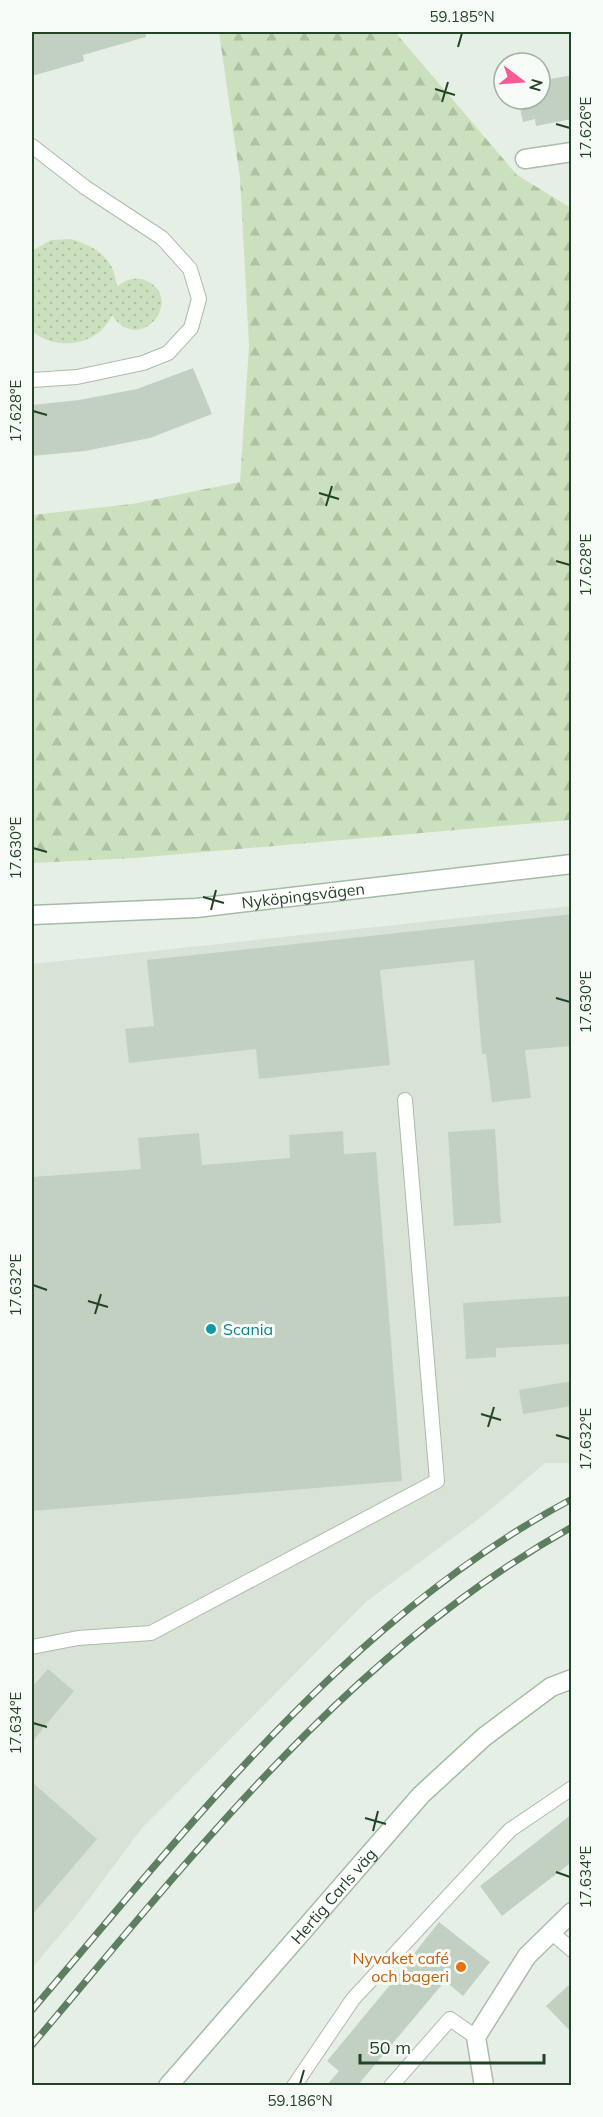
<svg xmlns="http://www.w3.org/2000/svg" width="603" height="2117" font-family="Mulish,sans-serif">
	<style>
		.built { fill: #d8e3d6 }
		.forest { fill: url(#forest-firs) }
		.park { fill: url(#park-dots) }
		.building { fill: #c2d0c1 }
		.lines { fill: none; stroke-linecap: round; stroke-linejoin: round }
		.service-casing { stroke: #acbbac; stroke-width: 16 }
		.minor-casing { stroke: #acbbac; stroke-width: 21 }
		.secondary-casing { stroke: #a3bca4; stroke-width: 21 }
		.service { stroke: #fff; stroke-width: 14 }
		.minor { stroke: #fff; stroke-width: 18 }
		.secondary { stroke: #fff; stroke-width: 18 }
		.rail-casing { stroke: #5e7e61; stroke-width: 7 }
		.rail { stroke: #f7fbf7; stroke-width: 4.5; stroke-dasharray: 14; stroke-linecap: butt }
		.ticks { fill: none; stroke: #234326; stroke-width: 2 }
		.culture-dot { fill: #0f9aa8; stroke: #f7fbf7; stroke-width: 2 }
		.food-dot { fill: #e8710a; stroke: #f7fbf7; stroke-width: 2 }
		.labels { text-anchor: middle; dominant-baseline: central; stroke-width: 6; stroke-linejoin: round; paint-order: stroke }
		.street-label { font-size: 16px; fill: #234326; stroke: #f7fbf7 }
		.culture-label { font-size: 16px; fill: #0d838f; stroke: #f7fbf7; text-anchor: start }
		.food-label { font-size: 16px; fill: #c56008; stroke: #f7fbf7; text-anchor: end }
		.neatline { fill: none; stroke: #234326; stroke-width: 2 }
		.ticks-label { font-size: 15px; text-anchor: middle; fill: #234326 }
	</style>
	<defs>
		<pattern id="forest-firs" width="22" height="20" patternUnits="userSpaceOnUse" patternTransform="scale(1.5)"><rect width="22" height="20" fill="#cbe1be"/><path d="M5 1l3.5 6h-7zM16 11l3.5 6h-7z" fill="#aec2a3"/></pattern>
		<pattern id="park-dots" width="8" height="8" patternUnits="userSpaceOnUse" patternTransform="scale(1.5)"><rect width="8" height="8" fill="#cbe1be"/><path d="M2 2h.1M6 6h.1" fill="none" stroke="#aec2a3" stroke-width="1.8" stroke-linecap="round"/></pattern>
	</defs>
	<rect width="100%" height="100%" fill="#e6efe6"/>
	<path class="built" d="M571,906V1463H545L484,1515L367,1601L142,1828L81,1910L32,1968V964Z"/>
	<path class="forest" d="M219,32H395L517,175L571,208V820L135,858L32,863V515L132,504L240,482L249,346L240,178Z"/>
	<path class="park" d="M71,239C97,247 114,258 117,287C126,279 136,276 147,281C185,299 140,357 112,315C99,346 56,352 32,331V251L51,240Z"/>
	<path class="building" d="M32,32H145L146,37L83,55L84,61L32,76Z
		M572,75V119L536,126L535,119L523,122L518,99H540V81Z
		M193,368L212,414L150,438L85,451L32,456V405L79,400L137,389Z
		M572,914V1046L525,1050L531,1098L492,1102L486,1054H482L474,960L380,970L390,1065L259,1079L256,1049L129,1063L125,1029L154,1026L147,960Z
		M495,1129L501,1223L454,1226L448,1132Z
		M343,1131L344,1154L376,1152L402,1481L32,1511V1177L141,1169L138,1138L199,1133L202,1165L290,1158L289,1135Z
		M572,1296V1344L496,1348V1357L466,1359L463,1303Z
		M572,1381V1406L523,1414L519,1390Z
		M48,1669L74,1691L32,1742V1687Z
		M32,1782L97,1839L32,1915Z
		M572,1814V1862L502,1916L480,1886Z
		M439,1922L490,1962L463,1996L445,1981L358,2085H327L339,2071L327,2061L414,1956L413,1955Z
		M572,1982V2033L546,2006Z"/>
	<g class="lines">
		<g class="service-casing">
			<path id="service" d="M32,146L86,188L162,238L190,269L199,299L191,328L168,353L143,363L77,377L32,380
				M32,1647L78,1638L151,1633L437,1481L405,1100
				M551,1932L572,1950
				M294,2086L353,1999L510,1830L572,1788
				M391,2086L450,2019L476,2037"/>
		</g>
		<g class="minor-casing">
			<path id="minor" d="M525,159L572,152
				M484,2086L476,2037L527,1956L572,1912"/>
		</g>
		<g class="secondary-casing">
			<g id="secondary">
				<path id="s1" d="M32,915L196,908L572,864"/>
				<path id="s2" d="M168,2086L421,1795L484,1737L551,1687L572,1679"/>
			</g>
		</g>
		<use href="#service" class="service"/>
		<use href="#minor" class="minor"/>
		<use href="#secondary" class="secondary"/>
		<g class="rail-casing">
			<path id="rail" d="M32,2010C192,1823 350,1617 572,1499
				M32,2045C193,1855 350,1651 572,1527"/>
		</g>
		<use href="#rail" class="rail"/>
	</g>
	<path class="ticks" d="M458,47L462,33M435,89L455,95M442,102L448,82M556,124L570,128M33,411L47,415M319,493L339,499M326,506L332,486M556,561L570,565M33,848L47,852M203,897L224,903M211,910L216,890M556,998L570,1002M33,1285L47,1290M88,1301L108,1307M95,1314L101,1294M481,1414L501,1420M488,1427L494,1407M556,1435L570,1439M33,1723L47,1727M365,1818L386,1824M373,1831L378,1811M556,1872L570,1877M300,2084L304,2070"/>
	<circle class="culture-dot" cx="211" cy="1329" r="6"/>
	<circle class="food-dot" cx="461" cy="1967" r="6"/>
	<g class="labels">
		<g class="street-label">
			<text stroke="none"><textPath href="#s1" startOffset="272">Nyköpingsvägen</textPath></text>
			<text stroke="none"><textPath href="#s2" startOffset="252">Hertig Carls väg</textPath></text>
		</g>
		<g class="culture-label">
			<text x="223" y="1329">Scania</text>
		</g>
		<g class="food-label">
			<text x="449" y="1958">Nyvaket café<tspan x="449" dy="18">och bageri</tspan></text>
		</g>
	</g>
	<rect width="603" height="2117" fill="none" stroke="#f7fbf7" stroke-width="66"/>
	<g transform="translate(522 81) rotate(106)"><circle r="28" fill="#f7fbf7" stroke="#a2b1a3" stroke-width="1.5"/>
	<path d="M0-4.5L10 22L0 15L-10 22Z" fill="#fa5997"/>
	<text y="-9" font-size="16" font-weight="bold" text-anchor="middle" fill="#234326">N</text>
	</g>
	<path d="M360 2054v9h184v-9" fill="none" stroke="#234326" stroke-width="3"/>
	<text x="369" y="2054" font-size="18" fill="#234326" stroke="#f7fbf7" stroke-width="4.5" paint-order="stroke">50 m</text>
	<rect x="33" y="33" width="537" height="2051" class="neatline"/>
	<g class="ticks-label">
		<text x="462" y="22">59.185°N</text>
		<text transform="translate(586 128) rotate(-90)" y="5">17.626°E</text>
		<text transform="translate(16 411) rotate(-90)" y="5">17.628°E</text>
		<text transform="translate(586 565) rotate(-90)" y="5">17.628°E</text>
		<text transform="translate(16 848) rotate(-90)" y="5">17.630°E</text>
		<text transform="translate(586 1002) rotate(-90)" y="5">17.630°E</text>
		<text transform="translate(16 1285) rotate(-90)" y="5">17.632°E</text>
		<text transform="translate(586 1439) rotate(-90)" y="5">17.632°E</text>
		<text transform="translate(16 1723) rotate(-90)" y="5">17.634°E</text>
		<text transform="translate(586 1877) rotate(-90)" y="5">17.634°E</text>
		<text x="300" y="2106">59.186°N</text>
	</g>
</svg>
